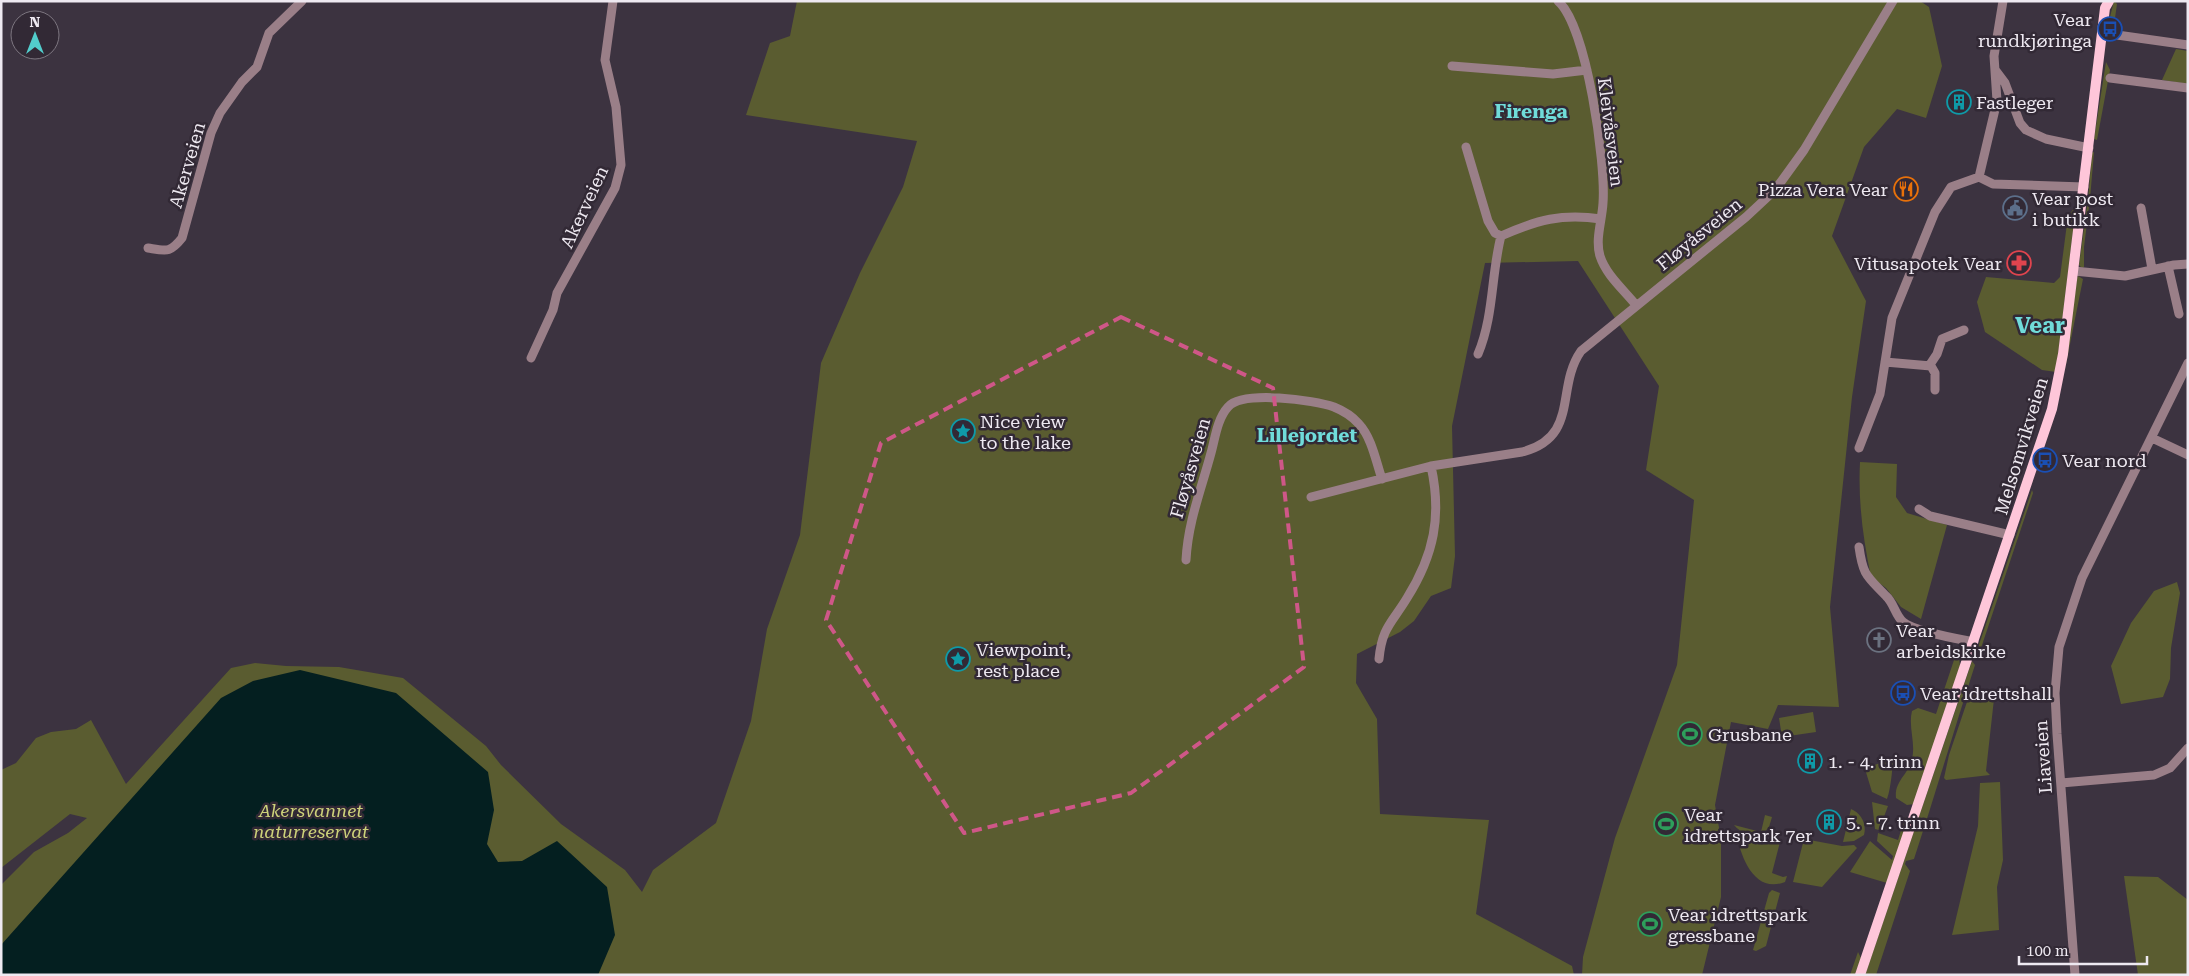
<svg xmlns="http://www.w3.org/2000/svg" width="2189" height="976" font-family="'Roboto Serif',serif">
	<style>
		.green { fill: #5a5c30 }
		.water { fill: #041f20 }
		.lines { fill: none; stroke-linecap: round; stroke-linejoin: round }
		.minor { stroke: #9a7f88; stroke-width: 9 }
		.major { stroke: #fec6d9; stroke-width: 10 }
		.marked { fill: none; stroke: #cf5788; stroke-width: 4; stroke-dasharray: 10 6; stroke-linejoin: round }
		.labels { text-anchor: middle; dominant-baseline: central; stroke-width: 5; stroke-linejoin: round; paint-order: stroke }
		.poi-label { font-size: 18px; fill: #eee9f1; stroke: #322935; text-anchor: start }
		.street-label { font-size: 18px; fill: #eee9f1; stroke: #322935 }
		.park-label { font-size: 18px; font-style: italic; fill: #cdd27a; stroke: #322935 }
		.neighbourhood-label { font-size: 19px; font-weight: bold; fill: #70dcda; stroke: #322935 }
		.district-label { font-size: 22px; font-weight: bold; fill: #70dcda; stroke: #322935 }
	</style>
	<rect width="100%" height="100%" fill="#3c3340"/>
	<path class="green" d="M797,1H1920L1929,7L1942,66L1926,118L1897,109L1864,147L1832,236L1866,301L1852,397L1830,607L1839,707L1778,705L1768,729L1731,722L1715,805L1721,839V897L1702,975H1582L1583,957L1615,838L1677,665L1694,500L1646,470L1659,386L1578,261L1485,263L1452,426L1455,556L1451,588L1431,596L1414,621L1400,632L1357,654L1356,683L1377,719L1380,814L1489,820L1476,914L1572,966L1574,975H1V885L34,852L68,833L87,818L70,814L1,868V770L16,763L36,738L51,732L76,729L91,720L126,784L231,668L255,663L286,666L339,667L403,678L486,746L501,765L561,824L625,870L642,892L653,870L716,823L751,721L767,629L800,535L821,363L860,273L903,187L917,141L746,115L770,43L790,36Z
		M2114,1L2117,4L2115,18L2111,21H2109Z
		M2176,49L2188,51V84L2162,80Z
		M2106,62L2110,70L2097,140L2094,139Z
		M2094,152L2090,199L2088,200L2092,153Z
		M2076,206L2056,372L2042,370L1985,332L1977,302L1986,277L2054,283L2060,277L2068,216Z
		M2087,206L2089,207L2084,247V267L2082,268L2079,265Z
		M2078,276L2083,279L2065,369L2077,278Z
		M1860,462L1897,464L1896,497L1907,513L1947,525L1921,619L1901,607L1886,588L1871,577C1863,538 1858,502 1860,462Z
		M2032,490L2033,493L1979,654L1975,656Z
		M2177,582L2180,593L2171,648L2170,679L2163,697L2121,704L2111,666L2131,623L2154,591Z
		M1958,648L1961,649L1959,658L1960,666L1914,804L1907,805L1896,798C1894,781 1909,774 1912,759C1916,743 1908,727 1912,711L1918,708L1936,714Z
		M1972,661L1975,665C1954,730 1935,795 1914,859L1906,861L1905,864L1910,871L1876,975H1865Z
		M1995,690L1986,771L1990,775L1946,780L1944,778L1949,755L1970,693Z
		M1813,712L1816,732L1782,737L1779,718Z
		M1892,758C1894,763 1890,793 1887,799L1872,792L1865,769Z
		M2000,782L2003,860L1997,887L1999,930L1952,935L1978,826L1980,783Z
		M1872,802L1888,806L1879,830L1875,829Z
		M1851,809C1861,813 1867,824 1864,835L1854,841L1843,842Z
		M1765,815L1772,817L1769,827L1762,835C1751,835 1741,834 1734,825L1761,832Z
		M1905,817L1908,821L1887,883L1850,872L1870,841L1892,860L1893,856L1877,841L1878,833L1898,840Z
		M1736,833L1780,842L1772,873L1783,877L1787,876L1785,882C1754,894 1741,857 1736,833Z
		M1804,839L1842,846L1854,845L1857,848L1822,887L1793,882Z
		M2124,876L2158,877L2188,900V975H2138Z
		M1772,890L1780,893L1766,946L1756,951L1753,950L1769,893Z
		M1858,952L1861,958L1855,975H1850Z"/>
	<path class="water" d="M300,670L396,693L488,772L494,810L487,844L498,862L522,861L557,841L607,887L615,935L598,975H1V945L221,698L253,681Z"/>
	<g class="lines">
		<path class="minor" d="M1558,1C1587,26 1606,164 1603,203C1602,221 1595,239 1600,256C1606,275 1624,290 1636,305
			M2117,35L2188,45
			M1452,66L1553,74L1587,70
			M1996,71L2005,83L2020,123L2026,130L2046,139L2089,148
			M2110,78L2188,88
			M1466,147L1488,221L1495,233L1501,236
			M1979,177L1993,184L2084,187
			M2141,208L2152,269
			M1501,236C1537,220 1562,213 1601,219
			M148,248C167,251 170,253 182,238L211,133L220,113L242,82L257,67L269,33L302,1
			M2168,266L2179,314
			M2074,271L2125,276L2174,265L2188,264
			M1478,354C1494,316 1491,275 1501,236
			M531,358L553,310L557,293L615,188L621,165L616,107L605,60L613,1
			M1885,362L1931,366L1935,373V390
			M1929,366L1937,354L1942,339L1964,330
			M2152,438L2188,455
			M1859,448L1880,394L1892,318L1935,212L1951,187L1979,177L1997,101L1994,56L2003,1
			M1311,497L1431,466L1522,452C1580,437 1555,388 1581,351L1746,217L1775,190L1804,150L1893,1
			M1919,509L1930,516L2010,535
			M1859,547C1863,576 1867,576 1886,596C1894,603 1895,615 1903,622C1913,631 1958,639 1974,642
			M1186,560C1188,522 1201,490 1211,453C1215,439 1217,419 1228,407C1243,390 1314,400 1334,407C1344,411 1352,416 1359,424C1372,438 1376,462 1382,479
			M1379,659C1382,627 1392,623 1407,598C1434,555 1442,516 1431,466
			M2061,783L2154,775L2170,768L2188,748
			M2075,975L2057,734L2055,693L2059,647L2082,578L2188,363"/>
		<path class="major" d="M1860,975L2052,409L2063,354L2105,8L2109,1"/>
	</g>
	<path class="marked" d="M1121,317L1273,388L1304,667L1131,793L964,833L826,620L881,443Z"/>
	<defs>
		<g id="bus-ring" transform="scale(1.25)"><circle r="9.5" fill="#322935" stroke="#1a4fb4" stroke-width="1.5"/><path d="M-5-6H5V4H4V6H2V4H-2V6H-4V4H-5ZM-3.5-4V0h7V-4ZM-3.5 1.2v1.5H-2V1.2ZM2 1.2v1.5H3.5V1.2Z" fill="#1a4fb4"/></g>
		<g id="building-ring" transform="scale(1.25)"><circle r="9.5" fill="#322935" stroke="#0f9aa8" stroke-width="1.5"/><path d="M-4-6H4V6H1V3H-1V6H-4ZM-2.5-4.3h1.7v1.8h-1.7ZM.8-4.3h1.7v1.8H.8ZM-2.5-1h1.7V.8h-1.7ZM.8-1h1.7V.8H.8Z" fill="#0f9aa8"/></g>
		<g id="restaurant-ring" transform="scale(1.25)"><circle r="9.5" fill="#322935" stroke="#e8710a" stroke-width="1.5"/><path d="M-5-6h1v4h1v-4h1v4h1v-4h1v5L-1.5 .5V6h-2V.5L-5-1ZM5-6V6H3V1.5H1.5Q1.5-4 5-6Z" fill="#e8710a"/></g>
		<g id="civic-ring" transform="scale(1.25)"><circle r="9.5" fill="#322935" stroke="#5c6f8a" stroke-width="1.5"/><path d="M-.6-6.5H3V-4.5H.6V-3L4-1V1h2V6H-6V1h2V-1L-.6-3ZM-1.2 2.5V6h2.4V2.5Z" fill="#5c6f8a"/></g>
		<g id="pharmacy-ring" transform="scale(1.25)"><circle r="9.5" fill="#322935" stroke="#e0444e" stroke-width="1.5"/><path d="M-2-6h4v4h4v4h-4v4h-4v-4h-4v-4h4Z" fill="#e0444e"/></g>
		<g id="sight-ring" transform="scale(1.25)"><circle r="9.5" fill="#322935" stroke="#0f9aa8" stroke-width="1.5"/><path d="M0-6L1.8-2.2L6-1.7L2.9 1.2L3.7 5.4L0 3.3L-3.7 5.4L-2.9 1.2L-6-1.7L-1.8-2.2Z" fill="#0f9aa8"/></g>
		<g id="church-ring" transform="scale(1.25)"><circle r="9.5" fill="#322935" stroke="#6b7280" stroke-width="1.5"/><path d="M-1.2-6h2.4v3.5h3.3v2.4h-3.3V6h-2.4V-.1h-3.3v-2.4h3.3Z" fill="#6b7280"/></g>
		<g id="stadium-ring" transform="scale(1.25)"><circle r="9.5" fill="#322935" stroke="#2e9e5b" stroke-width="1.5"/><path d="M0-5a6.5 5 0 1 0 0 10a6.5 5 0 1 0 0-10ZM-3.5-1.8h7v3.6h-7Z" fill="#2e9e5b"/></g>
	</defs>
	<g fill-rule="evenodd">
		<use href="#bus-ring" x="2110" y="29"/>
		<use href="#building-ring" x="1959" y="102"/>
		<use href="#restaurant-ring" x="1906" y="189"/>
		<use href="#civic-ring" x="2015" y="208"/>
		<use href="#pharmacy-ring" x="2019" y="263"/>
		<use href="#sight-ring" x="963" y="431"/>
		<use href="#bus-ring" x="2045" y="460"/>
		<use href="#church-ring" x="1879" y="640"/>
		<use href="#sight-ring" x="958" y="659"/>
		<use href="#bus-ring" x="1903" y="693"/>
		<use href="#stadium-ring" x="1690" y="734"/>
		<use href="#building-ring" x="1810" y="761"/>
		<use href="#building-ring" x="1829" y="822"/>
		<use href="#stadium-ring" x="1666" y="824"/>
		<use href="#stadium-ring" x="1650" y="924"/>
	</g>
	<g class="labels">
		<g class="poi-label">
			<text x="2092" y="19" text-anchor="end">Vear<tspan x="2092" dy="21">rundkjøringa</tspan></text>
			<text x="1976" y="102">Fastleger</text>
			<text x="1888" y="189" text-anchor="end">Pizza Vera Vear</text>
			<text x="2032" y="198">Vear post<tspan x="2032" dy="21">i butikk</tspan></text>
			<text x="2002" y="263" text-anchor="end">Vitusapotek Vear</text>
			<text x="980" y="421">Nice view<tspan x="980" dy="21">to the lake</tspan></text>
			<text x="2062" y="460">Vear nord</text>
			<text x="1896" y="630">Vear<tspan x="1896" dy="21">arbeidskirke</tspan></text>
			<text x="976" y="649">Viewpoint,<tspan x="976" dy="21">rest place</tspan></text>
			<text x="1920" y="693">Vear idrettshall</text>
			<text x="1708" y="734">Grusbane</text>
			<text x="1828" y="761">1. - 4. trinn</text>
			<text x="1684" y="814">Vear<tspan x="1684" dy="21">idrettspark 7er</tspan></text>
			<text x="1846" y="822">5. - 7. trinn</text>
			<text x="1668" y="914">Vear idrettspark<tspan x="1668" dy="21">gressbane</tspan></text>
		</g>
		<g class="street-label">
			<text transform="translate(1611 132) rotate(83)">Kleivåsveien</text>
			<text transform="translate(187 165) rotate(-74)">Akerveien</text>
			<text transform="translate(584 207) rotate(-65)">Akerveien</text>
			<text transform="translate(1699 234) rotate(-39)">Fløyåsveien</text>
			<text transform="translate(2021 446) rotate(-73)">Melsomvikveien</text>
			<text transform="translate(1190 468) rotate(-74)">Fløyåsveien</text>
			<text transform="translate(2043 757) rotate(-94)">Liaveien</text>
		</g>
		<g class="park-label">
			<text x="311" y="810">Akersvannet<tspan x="311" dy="21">naturreservat</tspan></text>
		</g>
		<g class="neighbourhood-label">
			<text x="1531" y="111">Firenga</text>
			<text x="1307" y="435">Lillejordet</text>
		</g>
		<g class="district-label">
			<text x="2040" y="325">Vear</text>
		</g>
	</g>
	<rect width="2189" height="976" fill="none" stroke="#eee9f1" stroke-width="5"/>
	<g transform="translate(35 35)"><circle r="24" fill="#322935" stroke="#7d7680"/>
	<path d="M0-4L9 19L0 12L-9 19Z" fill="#52cdcc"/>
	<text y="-8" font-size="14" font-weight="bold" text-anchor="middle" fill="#eee9f1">N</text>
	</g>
	<path d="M2019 956v8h128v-8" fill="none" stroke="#eee9f1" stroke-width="2.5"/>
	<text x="2026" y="956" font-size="15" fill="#eee9f1" stroke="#322935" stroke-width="4" paint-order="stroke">100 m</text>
</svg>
